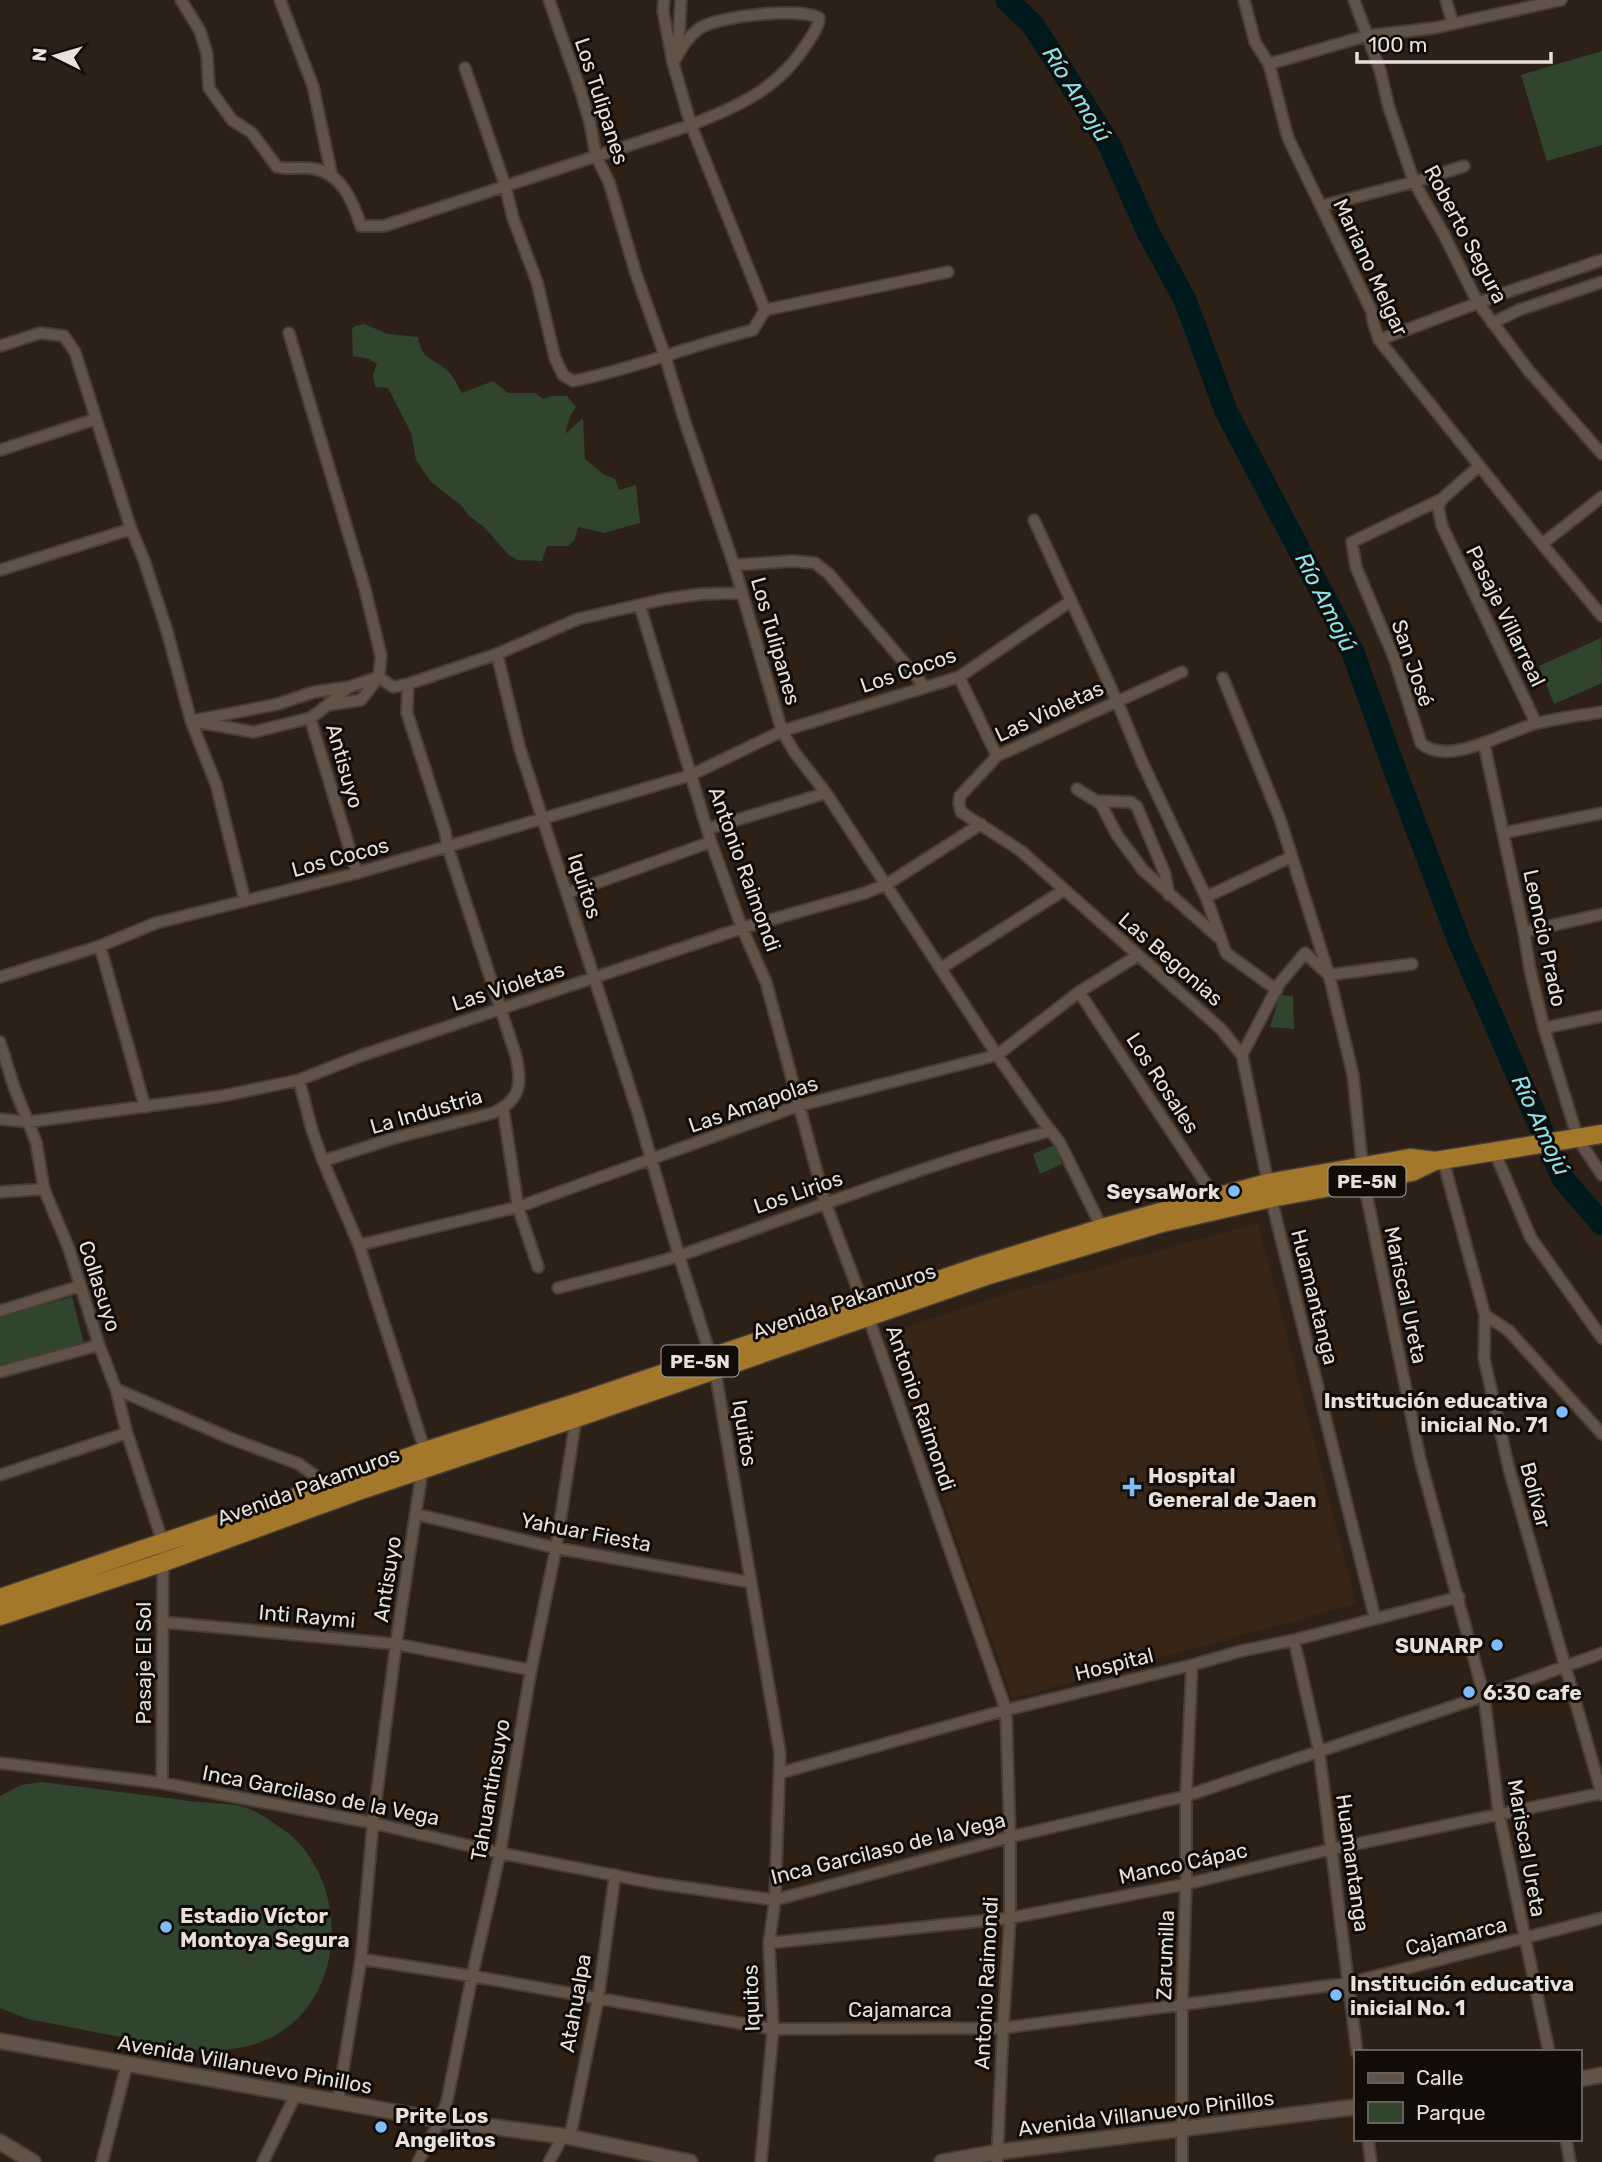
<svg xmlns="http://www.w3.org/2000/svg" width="1602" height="2162" font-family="Rubik,sans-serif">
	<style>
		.built { fill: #372617 }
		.green { fill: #30442e }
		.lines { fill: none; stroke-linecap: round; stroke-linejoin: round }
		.river { stroke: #00191c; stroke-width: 23 }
		.minor-casing { stroke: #483d37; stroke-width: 14 }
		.tertiary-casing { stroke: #483d37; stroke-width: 18 }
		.trunk-casing { stroke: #483d37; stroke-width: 21 }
		.minor { stroke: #615347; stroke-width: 10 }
		.tertiary { stroke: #615347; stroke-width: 14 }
		.trunk { stroke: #a4782a; stroke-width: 18 }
		.poi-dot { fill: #7fbdfa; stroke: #110c08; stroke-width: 2.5 }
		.labels { text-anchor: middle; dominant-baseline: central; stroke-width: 6; stroke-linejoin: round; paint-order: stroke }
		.shield { fill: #110c08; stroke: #a8a09b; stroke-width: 2 }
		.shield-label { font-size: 19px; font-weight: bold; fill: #e9e0da }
		.street-label { font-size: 21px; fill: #e9e0da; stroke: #110c08 }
		.poi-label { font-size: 21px; font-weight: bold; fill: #e9e0da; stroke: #110c08; text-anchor: start }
		.water-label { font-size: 23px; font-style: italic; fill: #88e3ec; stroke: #110c08 }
	</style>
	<rect width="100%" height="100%" fill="#2d2117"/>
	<path class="built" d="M1258,1223L1356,1604L1012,1698L884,1334L1019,1290Z"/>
	<path class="green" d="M1602,51V145L1547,161L1521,75Z
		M364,324L388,334L418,337C421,359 431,357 446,369C453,375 457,385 462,393L493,381L508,393H535L543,399L552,396H567L576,407L570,416L565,434L583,418L585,459L603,474L615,479L619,490L636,485L640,523L604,533L578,527L574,541L568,546H547L542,561L517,560L509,555L484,527L468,515L462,506L431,482L416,460L411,433L388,388L375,387L373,375L377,364L369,359L353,356L352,329L355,326Z
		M1601,638L1602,683L1554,704L1539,666Z
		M1280,995L1293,996L1294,1029L1270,1027Z
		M1054,1145L1062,1164L1040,1174L1033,1154Z
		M72,1297L84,1343L0,1365V1317Z
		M41,1782C90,1788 140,1794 189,1801C206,1803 232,1803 247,1808C257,1812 267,1818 275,1824C349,1868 352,1991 276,2035C250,2050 219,2052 188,2050L28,2019L0,2008V1796L21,1785Z"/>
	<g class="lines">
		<path class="river" d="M1007,0L1033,25L1109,144L1148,232L1185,300L1226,411L1352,650L1397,776L1459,941L1563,1179L1602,1224"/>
		<g class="minor-casing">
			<path id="minor" d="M181,0L200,31L207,54L209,88L232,120L252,133L277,167C290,170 302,166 315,169C342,174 353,202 361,226H384L691,125C740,105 779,89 808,42C813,34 819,27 819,18C799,7 719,16 700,28C687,37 681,49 673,63
				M280,0L313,86L332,177
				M549,0L581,92L590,123L596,156L609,182L636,274L665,356L685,422L734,565L782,731L795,753L826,793L997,1055L1043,1121L1060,1143L1102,1228
				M1244,0L1255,42L1269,64L1288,138L1372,312L1373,321L1379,340L1542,544L1602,616
				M1354,0L1380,70L1389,108L1414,182L1443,233L1478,303L1529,371L1602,454
				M1446,0L1453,24
				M675,53L679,33L681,0
				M1269,64L1366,36L1434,28L1561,0
				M465,68L505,185L513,218L537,282L555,358L563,375L573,381C634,369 692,345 753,330L765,310L691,125L673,63L663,11L664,0
				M1321,206L1414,182L1464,166
				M765,310L948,272
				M1492,323L1519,310L1602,282
				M289,333L365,589L381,656L379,677L361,700L328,705
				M1379,340L1510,291L1602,260
				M0,346L40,333L64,336L75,352L131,529L144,560L167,631L191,721L216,784L245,901
				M0,450L96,419
				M1479,466L1442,499L1438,507L1442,526L1536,723
				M1442,499L1352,542L1356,567L1395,660L1421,743C1448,768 1508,730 1538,723C1559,718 1581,715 1602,712
				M1034,520L1117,701L1142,762L1206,897L1226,953L1277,990
				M1542,544L1602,497
				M734,565L793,561L815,563L829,574L925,687
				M0,570L131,529
				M640,606L711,842L742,928L766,982L825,1202L868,1316L1006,1710L1010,1837V1918L1003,2028L997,2162
				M497,654L520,749L638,1113L679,1256L715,1370L780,1753L775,1900L769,1943L773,2029L761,2162
				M1182,672L997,756L960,796L959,803L961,812L1021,851L1221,1029L1242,1055L1271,1198L1375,1618
				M379,677L393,687L408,684L497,654L578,619L665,599L701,594L742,593
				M959,677L997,756
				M1223,678L1280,819L1329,975L1353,1075L1364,1182L1420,1459L1484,1696L1499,1814L1549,2052
				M349,687L320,711L310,718L357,873
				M191,721L278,704L314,692L349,687L379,677
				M197,722L254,732L310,718
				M1484,743L1524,932L1530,970L1544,1028L1578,1139L1602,1175
				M1077,789L1101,804L1117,835L1143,870L1218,937
				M1097,801L1131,802L1137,807L1165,874L1169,895
				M707,829L826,793
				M1503,833L1602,813
				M568,893L711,842
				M1206,897L1291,857
				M1524,932L1602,914
				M100,946L145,1107
				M941,968L1064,890
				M0,977L100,946L156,923L357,873L691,775L782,731L959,677L1071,601
				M1079,992L1214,1196
				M1544,1028L1602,1016
				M0,1042L14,1087L36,1142L44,1189L69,1249L99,1345L116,1389L127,1433L163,1543L162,1783
				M1242,1055L1279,984L1305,953L1329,975L1412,964
				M299,1080L312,1130L323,1161L359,1245L425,1451L396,1644L373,1823L361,1959L338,2101
				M503,1108L518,1207L538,1267
				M0,1119L28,1122L222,1096L299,1080L360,1056L742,928L865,893L887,884L981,824
				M1495,1153L1531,1238L1602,1338
				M1443,1160L1485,1315L1484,1358L1509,1469L1602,1795
				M323,1161L394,1138L493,1113C521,1100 522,1084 516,1056L448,848L445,831L407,713L408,684
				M0,1192L44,1189
				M359,1245L518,1207L798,1106L997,1055L1079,992L1137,956
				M558,1288C599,1277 641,1268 681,1255C804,1213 924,1164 1050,1131
				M0,1311L80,1286
				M1485,1315L1509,1331L1602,1434
				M0,1372L99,1345
				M116,1389L232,1439L299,1464L329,1486
				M0,1475L127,1433
				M416,1514L556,1548L749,1582
				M162,1622L396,1644L531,1670
				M1294,1640L1319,1751L1357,2052
				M0,1763L162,1783L373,1823L500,1853L654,1883L775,1900L1010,1837L1186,1796L1484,1696L1602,1653
				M780,1773L1006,1710L1192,1665L1241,1651L1294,1640L1459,1597
				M769,1943L1010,1918L1186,1884L1332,1849L1602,1793
				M361,1959L472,1976L773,2029L1003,2028L1349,1983L1602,1918
				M570,2137L598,1999L615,1875
				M1368,2139L1371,2162
				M1566,2139L1570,2162
				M102,2162L127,2064
				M263,2162L295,2096
				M418,2162L440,2120L447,2101L472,1976L500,1853L531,1670L556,1548L576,1418
				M549,2162L563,2136
				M1182,2162V2004L1186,1884V1796L1192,1665"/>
		</g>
		<g class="tertiary-casing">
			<path id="tertiary" d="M0,2041L440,2120L570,2137L690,2162
				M1579,2079L1602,2075
				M0,2142L33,2162
				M942,2162L998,2152L1355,2107"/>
		</g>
		<g class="trunk-casing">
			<path id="trunk" d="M1435,1161L1602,1134
				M0,1598L329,1486L425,1451L579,1402L983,1265L1102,1228L1268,1183L1410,1158L1435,1161L1412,1172L1271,1198L1162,1223L986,1276L576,1418L358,1491L164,1562L0,1616"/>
		</g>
		<use href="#minor" class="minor"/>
		<use href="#tertiary" class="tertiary"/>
		<use href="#trunk" class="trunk"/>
	</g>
	<g class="poi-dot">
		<circle cx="1234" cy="1191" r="7"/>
		<circle cx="1562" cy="1412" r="7"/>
		<path d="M1128.5 1476.5h7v7h7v7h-7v7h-7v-7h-7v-7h7z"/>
		<circle cx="1497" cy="1645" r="7"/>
		<circle cx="1469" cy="1692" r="7"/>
		<circle cx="166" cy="1927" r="7"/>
		<circle cx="1336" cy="1995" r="7"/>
		<circle cx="381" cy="2127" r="7"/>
	</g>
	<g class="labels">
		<g class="shield">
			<rect x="1328.5" y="1165.5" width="77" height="31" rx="5"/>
			<rect x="661.5" y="1345.5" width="77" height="31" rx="5"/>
		</g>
		<g class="shield-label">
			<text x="1367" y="1181">PE-5N</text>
			<text x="700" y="1361">PE-5N</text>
		</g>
		<g class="street-label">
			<text transform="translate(602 101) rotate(72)">Los Tulipanes</text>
			<text transform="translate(1466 234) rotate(62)">Roberto Segura</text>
			<text transform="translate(1371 267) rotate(65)">Mariano Melgar</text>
			<text transform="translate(1506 616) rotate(64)">Pasaje Villarreal</text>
			<text transform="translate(776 641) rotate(74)">Los Tulipanes</text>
			<text transform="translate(1413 663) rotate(71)">San José</text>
			<text transform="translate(908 670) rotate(-19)">Los Cocos</text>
			<text transform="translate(1049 711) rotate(-25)">Las Violetas</text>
			<text transform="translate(345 766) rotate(74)">Antisuyo</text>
			<text transform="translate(340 857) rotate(-15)">Los Cocos</text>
			<text transform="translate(745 869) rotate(70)">Antonio Raimondi</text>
			<text transform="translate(585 886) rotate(72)">Iquitos</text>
			<text transform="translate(1545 938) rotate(78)">Leoncio Prado</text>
			<text transform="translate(1171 959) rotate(41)">Las Begonias</text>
			<text transform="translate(508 986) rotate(-18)">Las Violetas</text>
			<text transform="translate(1163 1083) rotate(57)">Los Rosales</text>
			<text transform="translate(753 1104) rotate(-19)">Las Amapolas</text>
			<text transform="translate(426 1111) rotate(-16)">La Industria</text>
			<text transform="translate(798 1192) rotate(-19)">Los Lirios</text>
			<text transform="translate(100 1286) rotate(72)">Collasuyo</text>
			<text transform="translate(1406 1295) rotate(78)">Mariscal Ureta</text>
			<text transform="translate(1315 1297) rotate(76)">Huamantanga</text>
			<text transform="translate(844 1301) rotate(-19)">Avenida Pakamuros</text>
			<text transform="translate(921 1408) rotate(71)">Antonio Raimondi</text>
			<text transform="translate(745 1433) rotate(81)">Iquitos</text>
			<text transform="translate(308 1486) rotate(-20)">Avenida Pakamuros</text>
			<text transform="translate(1536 1495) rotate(75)">Bolívar</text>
			<text transform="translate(586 1532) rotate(11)">Yahuar Fiesta</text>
			<text transform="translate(387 1579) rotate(-81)">Antisuyo</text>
			<text transform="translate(307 1616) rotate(5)">Inti Raymi</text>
			<text transform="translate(143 1663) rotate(-90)">Pasaje El Sol</text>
			<text transform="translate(1114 1664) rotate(-14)">Hospital</text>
			<text transform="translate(490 1790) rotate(-80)">Tahuantinsuyo</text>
			<text transform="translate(321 1795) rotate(11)">Inca Garcilaso de la Vega</text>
			<text transform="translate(888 1848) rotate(-14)">Inca Garcilaso de la Vega</text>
			<text transform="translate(1527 1848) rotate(80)">Mariscal Ureta</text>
			<text transform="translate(1183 1863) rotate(-12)">Manco Cápac</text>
			<text transform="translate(1353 1863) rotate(82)">Huamantanga</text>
			<text transform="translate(1456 1936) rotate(-14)">Cajamarca</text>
			<text transform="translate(1165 1955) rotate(-88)">Zarumilla</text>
			<text transform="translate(986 1983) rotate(-87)">Antonio Raimondi</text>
			<text transform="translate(751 1998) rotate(-92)">Iquitos</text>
			<text transform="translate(575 2003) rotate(-80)">Atahualpa</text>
			<text x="900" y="2009">Cajamarca</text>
			<text transform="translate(245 2064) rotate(10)">Avenida Villanuevo Pinillos</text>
			<text transform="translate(1146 2113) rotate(-7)">Avenida Villanuevo Pinillos</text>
		</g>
		<g class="poi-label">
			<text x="1220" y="1191" text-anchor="end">SeysaWork</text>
			<text x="1548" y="1400" text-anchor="end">Institución educativa<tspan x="1548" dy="24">inicial No. 71</tspan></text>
			<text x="1148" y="1475">Hospital<tspan x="1148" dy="24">General de Jaen</tspan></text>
			<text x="1483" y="1645" text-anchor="end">SUNARP</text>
			<text x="1483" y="1692">6:30 cafe</text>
			<text x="180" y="1915">Estadio Víctor<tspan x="180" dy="24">Montoya Segura</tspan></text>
			<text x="1350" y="1983">Institución educativa<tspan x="1350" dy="24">inicial No. 1</tspan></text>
			<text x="395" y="2115">Prite Los<tspan x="395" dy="24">Angelitos</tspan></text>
		</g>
		<g class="water-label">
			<text transform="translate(1077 94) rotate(58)">Río Amojú</text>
			<text transform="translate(1326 602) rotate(63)">Río Amojú</text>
			<text transform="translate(1541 1125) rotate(65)">Río Amojú</text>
		</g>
	</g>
	<rect x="1354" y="2050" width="228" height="91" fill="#110c08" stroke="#67615c" stroke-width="2"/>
	<rect x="1368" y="2073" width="35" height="10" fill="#615347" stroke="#67615c" stroke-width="2"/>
	<text x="1416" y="2085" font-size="21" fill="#e9e0da">Calle</text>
	<rect x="1368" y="2102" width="35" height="21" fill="#30442e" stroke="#67615c" stroke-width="2"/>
	<text x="1416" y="2120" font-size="21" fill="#e9e0da">Parque</text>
	<g transform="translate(56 56) rotate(275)" stroke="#110c08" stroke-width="5" paint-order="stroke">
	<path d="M0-5L12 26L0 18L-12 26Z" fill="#e9e0da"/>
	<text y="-10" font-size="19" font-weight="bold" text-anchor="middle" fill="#e9e0da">N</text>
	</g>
	<path d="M1357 52v10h194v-10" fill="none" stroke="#e9e0da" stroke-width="3.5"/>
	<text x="1368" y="52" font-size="21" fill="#e9e0da" stroke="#110c08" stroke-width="5" paint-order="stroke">100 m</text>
</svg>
